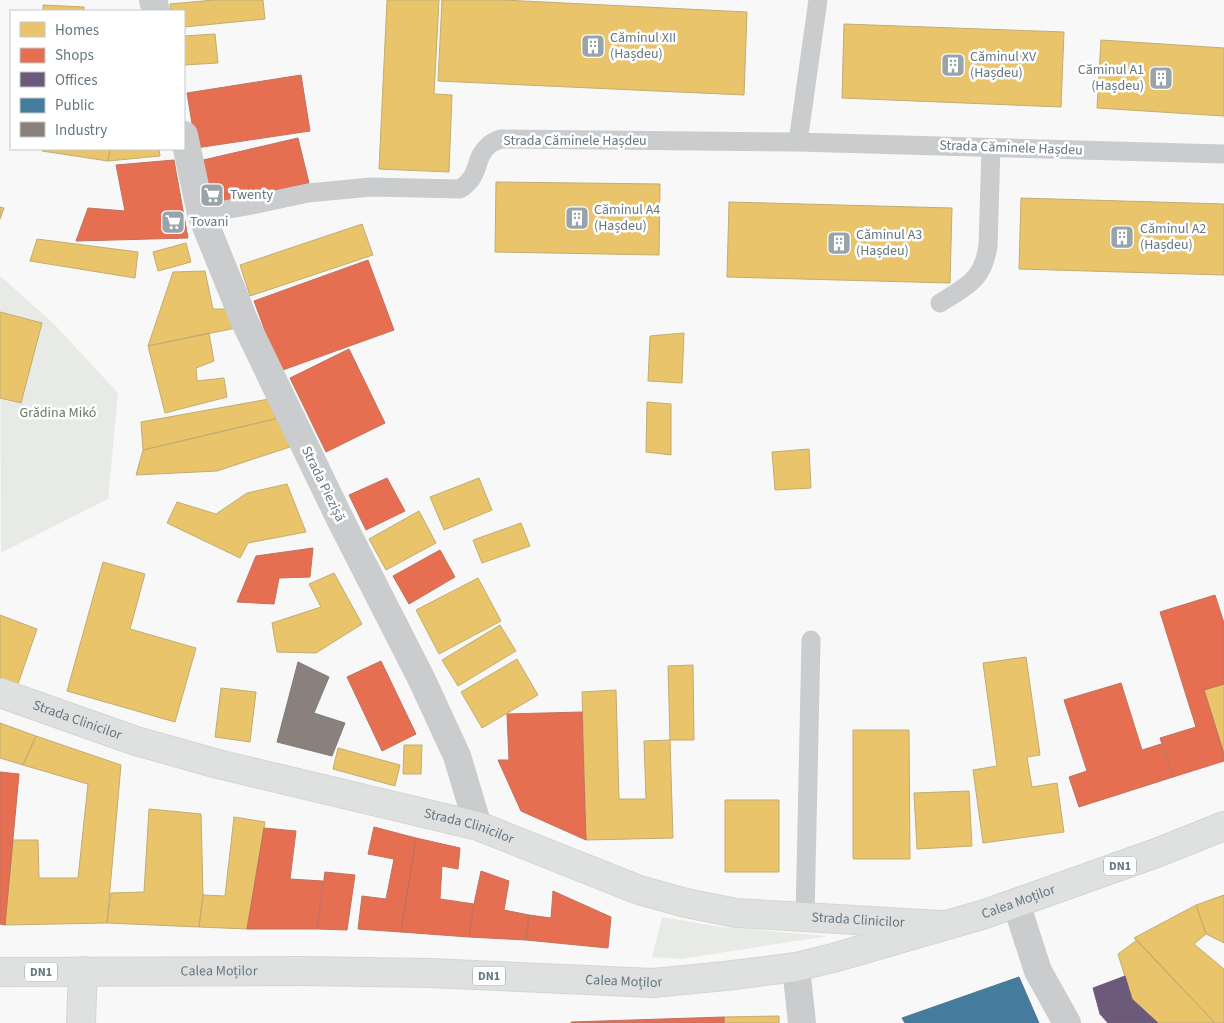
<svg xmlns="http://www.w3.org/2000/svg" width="1224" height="1023" font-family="'Source Sans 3',sans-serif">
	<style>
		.green { fill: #e7eae5 }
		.homes { fill: #e9c46a; stroke: #c1ad71 }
		.shops { fill: #e76f51; stroke: #c0715f }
		.offices { fill: #6d597a; stroke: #6b627c }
		.public { fill: #457b9d; stroke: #4f7a94 }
		.industry { fill: #8a817c; stroke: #7f7e7d }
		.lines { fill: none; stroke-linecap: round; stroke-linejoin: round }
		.secondary-casing { stroke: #d4d5d6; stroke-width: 30 }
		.primary-casing { stroke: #d4d5d6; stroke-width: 30 }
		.service { stroke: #cbcccd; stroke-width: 19 }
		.minor { stroke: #cbcccd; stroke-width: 28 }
		.secondary { stroke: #dfe0e0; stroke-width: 28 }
		.primary { stroke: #dfe0e0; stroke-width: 28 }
		.labels { text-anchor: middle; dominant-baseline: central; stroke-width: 5; stroke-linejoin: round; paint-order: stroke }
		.shield { fill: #fff; stroke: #93a0a6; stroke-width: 1 }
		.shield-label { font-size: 12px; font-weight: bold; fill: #657780 }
		.poi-label { font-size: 14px; fill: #657780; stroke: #fff; text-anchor: start }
		.street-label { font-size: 14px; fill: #657780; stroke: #fff }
		.park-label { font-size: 14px; fill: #697964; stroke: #fff }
	</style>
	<rect width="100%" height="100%" fill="#f8f8f8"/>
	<path class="green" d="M0,276L54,324L118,393L108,499L1,553Z
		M662,917L721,927L828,936L681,959L652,957Z"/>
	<path class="homes" d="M214,0H263L265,19L184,27V11H171L170,4Z
		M387,0H439L434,94L452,95L449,172L379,169Z
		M442,0H503L747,12L744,95L438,81Z
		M43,5L84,7V11H43Z
		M844,24L1064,32L1061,107L842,98Z
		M215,34L218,63L184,65V36Z
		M1101,40L1224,48V116L1097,108Z
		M43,149H110L108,161L42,151Z
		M110,149H159L160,156L108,161Z
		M496,182L660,184L659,255L495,252Z
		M1021,198L1224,204V275L1019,269Z
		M729,202L952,208L950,283L727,277Z
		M0,207L4,208L0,219Z
		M362,224L373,255L250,296L240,265Z
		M37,239L138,252L135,278L30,261Z
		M186,243L191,262L158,271L153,252Z
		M205,271L213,309H228L236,328L148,346L173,272Z
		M0,312L42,323L21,403L0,398Z
		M209,333L214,361L196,368L197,381L224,378L227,397L165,413L148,346Z
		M684,333L682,383L648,381L650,336Z
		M269,399L279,418L143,450L141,422Z
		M647,402L671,404V455L646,452Z
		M279,418L290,447L217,471L136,475L143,450Z
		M809,449L811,488L775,490L772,452Z
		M479,478L492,510L444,530L430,497Z
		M287,484L306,532L248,543L240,558L167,523L177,502L216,514L247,493Z
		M419,511L436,543L386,570L369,539Z
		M521,523L530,546L482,563L473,540Z
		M103,562L145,574L130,629L196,648L175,722L67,691Z
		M334,573L362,624L316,653L277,652L272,623L321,607L309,584Z
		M478,578L501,621L439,654L416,610Z
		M0,615L37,629L17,687L0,681Z
		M500,625L516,651L458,686L442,660Z
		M1026,657L1040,755L1027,757L1032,787L1057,783L1064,832L983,843L973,770L997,766L983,663Z
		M517,659L538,695L482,728L461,692Z
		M693,665L694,740H670L668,666Z
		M1224,684V754L1204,690Z
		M221,688L256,692L250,742L215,737Z
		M616,690L619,799H646L644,741L670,740L673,838L586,840L582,692Z
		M0,723L36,736L23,765L0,758Z
		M853,730H909L910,859H853Z
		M36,736L121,765L107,923L5,925L13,840H38L39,878H78L88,784L23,765Z
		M404,745H422L421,774H403Z
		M338,748L400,765L395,786L333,769Z
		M969,791L972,846L917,849L914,793Z
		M725,800H779V872H725Z
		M149,809L201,814L203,895L199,927L107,923L111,893L144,892Z
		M234,817L265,822L247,929L199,927L203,895L225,896Z
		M1224,895V943L1206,934L1196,905Z
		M1196,905L1206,934L1194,944L1224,969V1023H1215L1134,938Z
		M1137,940L1215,1023H1158L1132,999L1118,954Z
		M779,1016V1023H724V1017Z"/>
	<path class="shops" d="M301,75L310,131L196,148L187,93Z
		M298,138L309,183L209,206L199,161Z
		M174,160L188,238L76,241L88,208L125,211L116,165Z
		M368,260L394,330L280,371L254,301Z
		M349,349L385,423L326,452L290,378Z
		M387,478L405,511L366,530L349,495Z
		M313,548L310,577L279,578L274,604L237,602L256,556Z
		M440,550L455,577L409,604L393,576Z
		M1215,595L1224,623V684L1204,690L1224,754V761L1173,777L1160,738L1196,727L1160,612Z
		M381,661L416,734L382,751L347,677Z
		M1121,683L1142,750L1161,744L1173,777L1079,807L1069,777L1087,771L1064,700Z
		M582,712L585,814L586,840L521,811L498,760H509L507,714Z
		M0,772L19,774L5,925L0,924Z
		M374,827L416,838L401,932L358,929L362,896L386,899L394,859L368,854Z
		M264,828L296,831L290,879L323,881L317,929H247Z
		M416,838L460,848L458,869L442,866L440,899L474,904L469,937L401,932Z
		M481,871L509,881L504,910L529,915L526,940L469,937L475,899Z
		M325,872L355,875L347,930L317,929Z
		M553,891L611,917L608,948L526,940L529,915L551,918Z
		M724,1017V1023H571V1022Z"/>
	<path class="offices" d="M1125,976L1132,999L1158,1023H1108L1100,1014L1093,988Z"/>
	<path class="public" d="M1019,977L1039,1023H905L902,1018Z"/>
	<path class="industry" d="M298,662L329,677L314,713L345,723L332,756L277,742Z"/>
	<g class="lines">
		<g class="secondary-casing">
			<g id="secondary">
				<path id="s1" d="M0,693L136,741L218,764L478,826L639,890L686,903L736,913L940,925"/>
				<path d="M81,1023L83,971"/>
			</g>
		</g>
		<g class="primary-casing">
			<g id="primary">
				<path id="s2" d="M0,972L301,971L430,973L653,983L725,976L796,967L833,958L985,914L1159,852L1224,826"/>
			</g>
		</g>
		<path class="service" d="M798,142L818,0
			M201,214L247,206L308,193L371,187L460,189C482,175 473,158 489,145C492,142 497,141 500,139L798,142L1224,154
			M940,303C967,286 983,280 988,246L991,148
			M805,918L811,640"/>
		<path class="minor" d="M153,0L156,11
			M184,135L201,214L244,320L340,519L421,678L457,756L478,826
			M1016,903L1038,971L1067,1023
			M796,967L802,1023"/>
		<use href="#secondary" class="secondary"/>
		<use href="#primary" class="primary"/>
	</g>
	<defs>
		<g id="building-square" transform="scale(1.25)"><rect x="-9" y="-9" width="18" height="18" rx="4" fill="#98a4aa" stroke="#fff"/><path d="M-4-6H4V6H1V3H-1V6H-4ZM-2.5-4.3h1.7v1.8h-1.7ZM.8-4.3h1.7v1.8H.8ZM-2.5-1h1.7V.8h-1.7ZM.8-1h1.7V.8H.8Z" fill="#fff"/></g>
		<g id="supermarket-square" transform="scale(1.25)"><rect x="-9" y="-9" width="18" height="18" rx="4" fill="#98a4aa" stroke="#fff"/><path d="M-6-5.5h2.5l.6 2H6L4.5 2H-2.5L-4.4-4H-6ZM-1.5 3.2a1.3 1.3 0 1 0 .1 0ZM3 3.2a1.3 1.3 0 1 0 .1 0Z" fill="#fff"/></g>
	</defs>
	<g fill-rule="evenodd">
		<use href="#building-square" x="593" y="46"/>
		<use href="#building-square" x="953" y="65"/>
		<use href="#building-square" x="1161" y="78"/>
		<use href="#supermarket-square" x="212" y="195"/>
		<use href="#building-square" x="577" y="218"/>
		<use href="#supermarket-square" x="173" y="222"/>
		<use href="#building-square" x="1122" y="237"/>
		<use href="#building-square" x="839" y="243"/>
	</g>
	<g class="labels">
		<g class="shield">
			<rect x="1104" y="856.5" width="32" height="19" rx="4"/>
			<rect x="25" y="962.5" width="32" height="19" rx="4"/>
			<rect x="473" y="966.5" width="32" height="19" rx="4"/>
		</g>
		<g class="shield-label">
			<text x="1120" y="866">DN1</text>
			<text x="41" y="972">DN1</text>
			<text x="489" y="976">DN1</text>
		</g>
		<g class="poi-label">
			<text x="610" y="38">Căminul XII<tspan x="610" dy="16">(Hașdeu)</tspan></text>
			<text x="970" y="57">Căminul XV<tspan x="970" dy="16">(Hașdeu)</tspan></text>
			<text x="1144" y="70" text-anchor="end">Căminul A1<tspan x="1144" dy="16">(Hașdeu)</tspan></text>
			<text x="230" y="195">Twenty</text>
			<text x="594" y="210">Căminul A4<tspan x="594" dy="16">(Hașdeu)</tspan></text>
			<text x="190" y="222">Tovani</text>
			<text x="1140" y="229">Căminul A2<tspan x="1140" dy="16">(Hașdeu)</tspan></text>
			<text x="856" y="235">Căminul A3<tspan x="856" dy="16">(Hașdeu)</tspan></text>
		</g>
		<g class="street-label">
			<text x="575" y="141">Strada Căminele Hașdeu</text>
			<text transform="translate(1011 148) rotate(2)">Strada Căminele Hașdeu</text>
			<text transform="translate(323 484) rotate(64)">Strada Piezișă</text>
			<text stroke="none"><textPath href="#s1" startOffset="82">Strada Clinicilor</textPath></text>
			<text stroke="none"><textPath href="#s1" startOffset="488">Strada Clinicilor</textPath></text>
			<text stroke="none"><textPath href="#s2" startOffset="1029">Calea Moților</textPath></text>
			<text stroke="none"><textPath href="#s1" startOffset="892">Strada Clinicilor</textPath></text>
			<text stroke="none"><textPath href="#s2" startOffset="219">Calea Moților</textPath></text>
			<text stroke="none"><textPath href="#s2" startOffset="624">Calea Moților</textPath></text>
		</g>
		<g class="park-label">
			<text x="58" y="413">Grădina Mikó</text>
		</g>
	</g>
	<rect x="10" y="10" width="175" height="140" fill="#ffffff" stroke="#c1c9cc"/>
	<rect x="20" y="22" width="25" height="15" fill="#e9c46a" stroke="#c1c9cc"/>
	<text x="55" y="35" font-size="15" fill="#657780">Homes</text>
	<rect x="20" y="48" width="25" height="15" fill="#e76f51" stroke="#c1c9cc"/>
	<text x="55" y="60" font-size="15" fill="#657780">Shops</text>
	<rect x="20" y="72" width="25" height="15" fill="#6d597a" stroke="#c1c9cc"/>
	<text x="55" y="85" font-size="15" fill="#657780">Offices</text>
	<rect x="20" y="98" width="25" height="15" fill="#457b9d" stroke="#c1c9cc"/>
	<text x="55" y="110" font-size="15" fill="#657780">Public</text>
	<rect x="20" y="122" width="25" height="15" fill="#8a817c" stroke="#c1c9cc"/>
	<text x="55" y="135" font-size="15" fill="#657780">Industry</text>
</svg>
